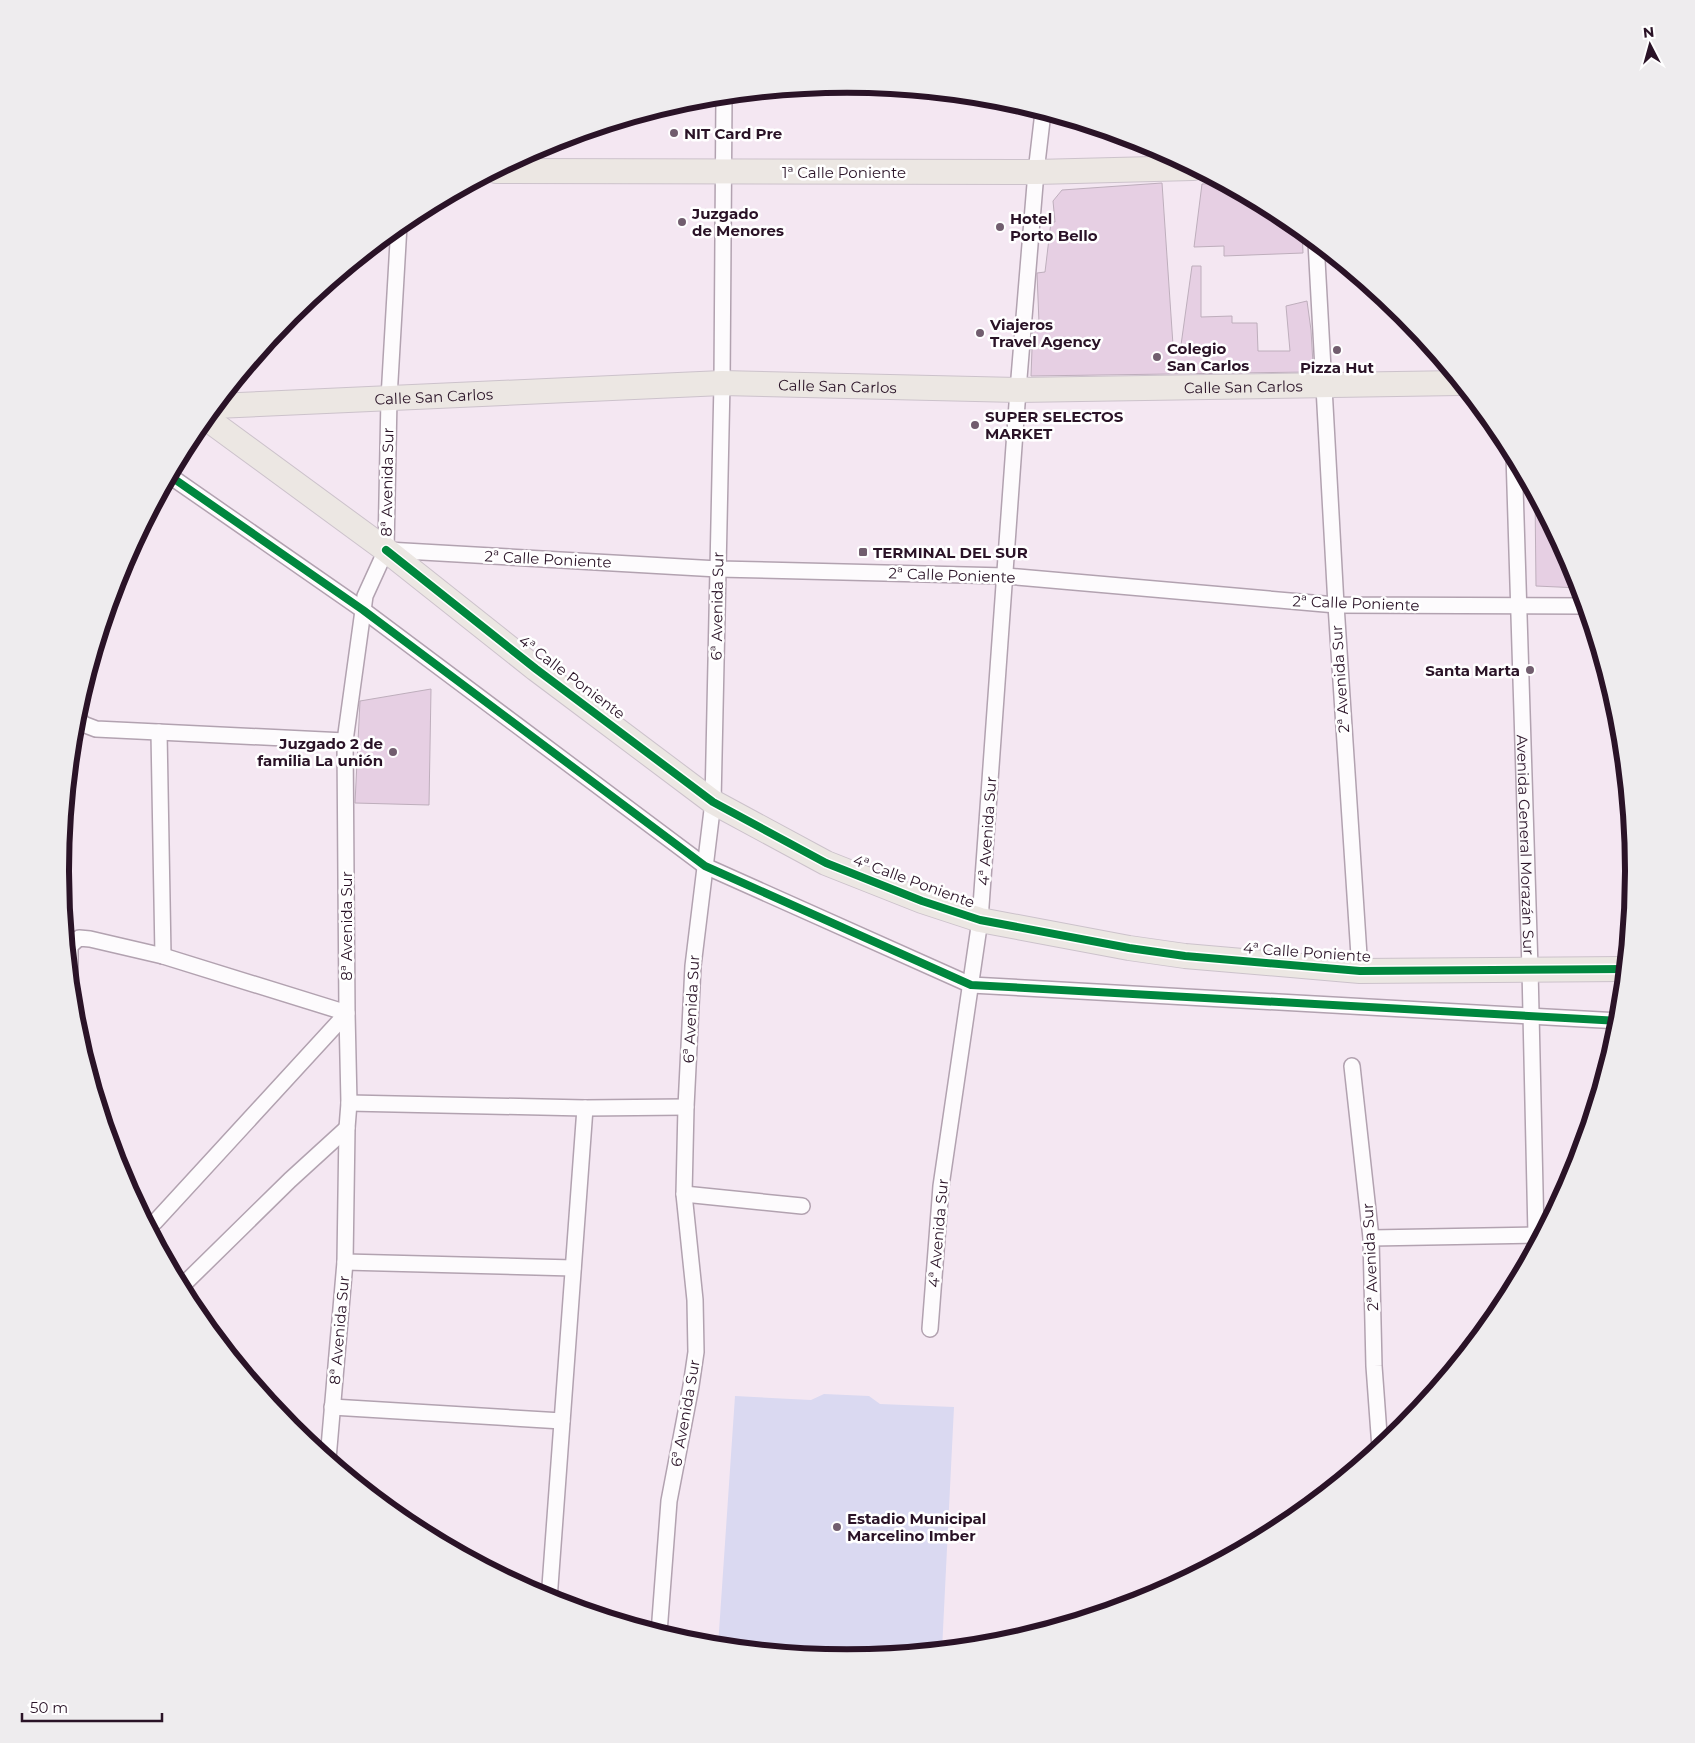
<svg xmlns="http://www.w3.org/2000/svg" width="1695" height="1743" font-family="Montserrat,sans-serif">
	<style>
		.green { fill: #dad9f1 }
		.building { fill: #e6cfe3; stroke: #beaebc }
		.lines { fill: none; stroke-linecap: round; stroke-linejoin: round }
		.minor-casing { stroke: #b2a2b0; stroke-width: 18 }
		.primary-casing { stroke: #ccc2cb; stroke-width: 26 }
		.minor { stroke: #fdfbfd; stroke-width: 15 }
		.primary { stroke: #ece7e3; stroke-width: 24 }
		.cycleway-casing { stroke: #fff; stroke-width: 11 }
		.cycleway { stroke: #00873e; stroke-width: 8 }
		.poi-dot { fill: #715d6e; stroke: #fff; stroke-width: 2 }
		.labels { text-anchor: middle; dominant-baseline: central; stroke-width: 5; stroke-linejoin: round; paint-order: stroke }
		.poi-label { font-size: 15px; font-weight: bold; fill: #2a1327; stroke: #fff; text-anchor: start }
		.street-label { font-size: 15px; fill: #2a1327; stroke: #fff }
		.rim { fill: none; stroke: #2a1327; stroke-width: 6 }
	</style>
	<rect width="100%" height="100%" fill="#f4e7f2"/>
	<path class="green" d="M824,1394L869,1396L880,1404L954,1407L942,1650L847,1659L718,1646L735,1396L811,1400Z"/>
	<path class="building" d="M1162,183L1173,345H1181L1192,266H1201V317L1232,316V323H1257L1258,351H1290L1286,306L1307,301L1311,330L1313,364L1308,372L1031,376L1033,323H1039L1037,273L1045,272L1051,222H1055L1053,201L1062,190Z
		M1222,183L1285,217L1302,230L1303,253L1224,256V246L1194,247L1202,184Z
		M1535,495L1575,570L1580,588L1536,586Z
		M431,689L429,805L355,803L360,701Z"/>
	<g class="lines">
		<g class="minor-casing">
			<g id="minor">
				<path d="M1316,242L1336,605L1360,971"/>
				<path id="s1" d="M1514,455L1530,969L1536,1235"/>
				<path d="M170,476L363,610L705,866L971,985L1620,1021"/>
				<path d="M387,550L718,569L1006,576L1336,605L1586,606"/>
				<path d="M76,714L83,724L96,729L345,741"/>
				<path d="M159,732L163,956"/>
				<path d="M70,976V946L79,938L90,939L163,956L347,1013L155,1222"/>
				<path d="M1352,1066L1371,1238L1374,1366L1380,1448"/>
				<path d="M349,1103L585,1108L686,1107"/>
				<path d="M684,1194L802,1206"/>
				<path d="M1371,1238L1542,1235"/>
				<path d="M345,1262L573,1268"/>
				<path d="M181,1287L290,1180L347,1128"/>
				<path d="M930,1329L941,1186L980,920L1018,390L1036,172L1043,112"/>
				<path d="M332,1407L562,1421"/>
				<path d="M328,1459L345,1262L347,1128L349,1103L347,1013L345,741L365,596L386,550L389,398L399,225"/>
				<path d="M549,1600L585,1108"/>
				<path d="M659,1633L669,1501L691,1386L696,1352L695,1300L684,1194L686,1107L693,966L713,802L722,383L724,96"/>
			</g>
		</g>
		<g class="primary-casing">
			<g id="primary">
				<path d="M496,171L1036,172L1193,168"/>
				<path id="s2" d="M216,406L722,383L1018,390L1460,383"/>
				<path d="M206,418L386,550L536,669L713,802L826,863L922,901L980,920L1129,948L1185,956L1360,971L1625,969"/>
			</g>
		</g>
		<use href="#minor" class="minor"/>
		<use href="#primary" class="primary"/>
		<g class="cycleway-casing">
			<path id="cycleway" d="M170,476L363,610L705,866L971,985L1620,1021
				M386,550L536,669L713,802L826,863L922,901L980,920L1129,948L1185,956L1360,971L1625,969"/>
		</g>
		<use href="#cycleway" class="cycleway"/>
	</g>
	<g class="poi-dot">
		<circle cx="674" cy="133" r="5"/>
		<circle cx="682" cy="222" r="5"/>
		<circle cx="1000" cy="227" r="5"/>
		<circle cx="980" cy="333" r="5"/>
		<circle cx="1337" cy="350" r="5"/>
		<circle cx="1157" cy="357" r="5"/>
		<circle cx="975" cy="425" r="5"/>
		<rect x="858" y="547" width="10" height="10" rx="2.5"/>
		<circle cx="1530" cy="670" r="5"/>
		<circle cx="393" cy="752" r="5"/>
		<circle cx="837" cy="1527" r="5"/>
	</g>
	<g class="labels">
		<g class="poi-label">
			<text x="684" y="133">NIT Card Pre</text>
			<text x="692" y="213">Juzgado<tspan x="692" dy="17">de Menores</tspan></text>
			<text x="1010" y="218">Hotel<tspan x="1010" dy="17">Porto Bello</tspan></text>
			<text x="990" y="324">Viajeros<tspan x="990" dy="17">Travel Agency</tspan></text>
			<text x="1167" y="348">Colegio<tspan x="1167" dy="17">San Carlos</tspan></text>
			<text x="1337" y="367" text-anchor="middle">Pizza Hut</text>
			<text x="985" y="416">SUPER SELECTOS<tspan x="985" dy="17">MARKET</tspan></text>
			<text x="873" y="552">TERMINAL DEL SUR</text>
			<text x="1520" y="670" text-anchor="end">Santa Marta</text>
			<text x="383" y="743" text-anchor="end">Juzgado 2 de<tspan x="383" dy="17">familia La unión</tspan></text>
			<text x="847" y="1518">Estadio Municipal<tspan x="847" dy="17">Marcelino Imber</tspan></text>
		</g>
		<g class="street-label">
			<text x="844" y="172">1ª Calle Poniente</text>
			<text stroke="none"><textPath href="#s2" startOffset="622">Calle San Carlos</textPath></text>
			<text stroke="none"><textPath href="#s2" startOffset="1028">Calle San Carlos</textPath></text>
			<text stroke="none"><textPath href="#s2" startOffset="218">Calle San Carlos</textPath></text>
			<text transform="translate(387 482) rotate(-89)">8ª Avenida Sur</text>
			<text transform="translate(548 559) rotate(3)">2ª Calle Poniente</text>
			<text transform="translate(952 575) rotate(2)">2ª Calle Poniente</text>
			<text transform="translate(1356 603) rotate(2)">2ª Calle Poniente</text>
			<text transform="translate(717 606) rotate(-89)">6ª Avenida Sur</text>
			<text transform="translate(572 677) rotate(37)">4ª Calle Poniente</text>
			<text transform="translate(1340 679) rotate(-94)">2ª Avenida Sur</text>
			<text transform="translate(987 831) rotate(-86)">4ª Avenida Sur</text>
			<text stroke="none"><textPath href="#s1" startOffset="390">Avenida General Morazán Sur</textPath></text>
			<text transform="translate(914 881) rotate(20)">4ª Calle Poniente</text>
			<text transform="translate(346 926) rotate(-90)">8ª Avenida Sur</text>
			<text transform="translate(1307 952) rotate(4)">4ª Calle Poniente</text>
			<text transform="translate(691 1009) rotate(-87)">6ª Avenida Sur</text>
			<text transform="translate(938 1233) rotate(-85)">4ª Avenida Sur</text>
			<text transform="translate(1370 1257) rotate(-93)">2ª Avenida Sur</text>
			<text transform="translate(339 1330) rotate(-85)">8ª Avenida Sur</text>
			<text transform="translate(685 1413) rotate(-80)">6ª Avenida Sur</text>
		</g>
	</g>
	<path d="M0 0H1695V1743H0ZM69 871a778 778 0 1 1 1556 0a778 778 0 1 1-1556 0Z" fill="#eeecee" fill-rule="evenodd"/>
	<path class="rim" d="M69 871a778 778 0 1 1 1556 0a778 778 0 1 1-1556 0Z"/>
	<g transform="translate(1650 45) rotate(354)" stroke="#ffffff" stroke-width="4" paint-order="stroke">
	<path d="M0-4L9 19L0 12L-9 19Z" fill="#2a1327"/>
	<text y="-8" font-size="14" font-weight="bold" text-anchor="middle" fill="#2a1327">N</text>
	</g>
	<path d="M22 1713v8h140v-8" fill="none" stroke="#2a1327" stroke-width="2.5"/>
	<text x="30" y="1713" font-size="15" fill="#2a1327" stroke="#ffffff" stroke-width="4" paint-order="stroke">50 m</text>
</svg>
